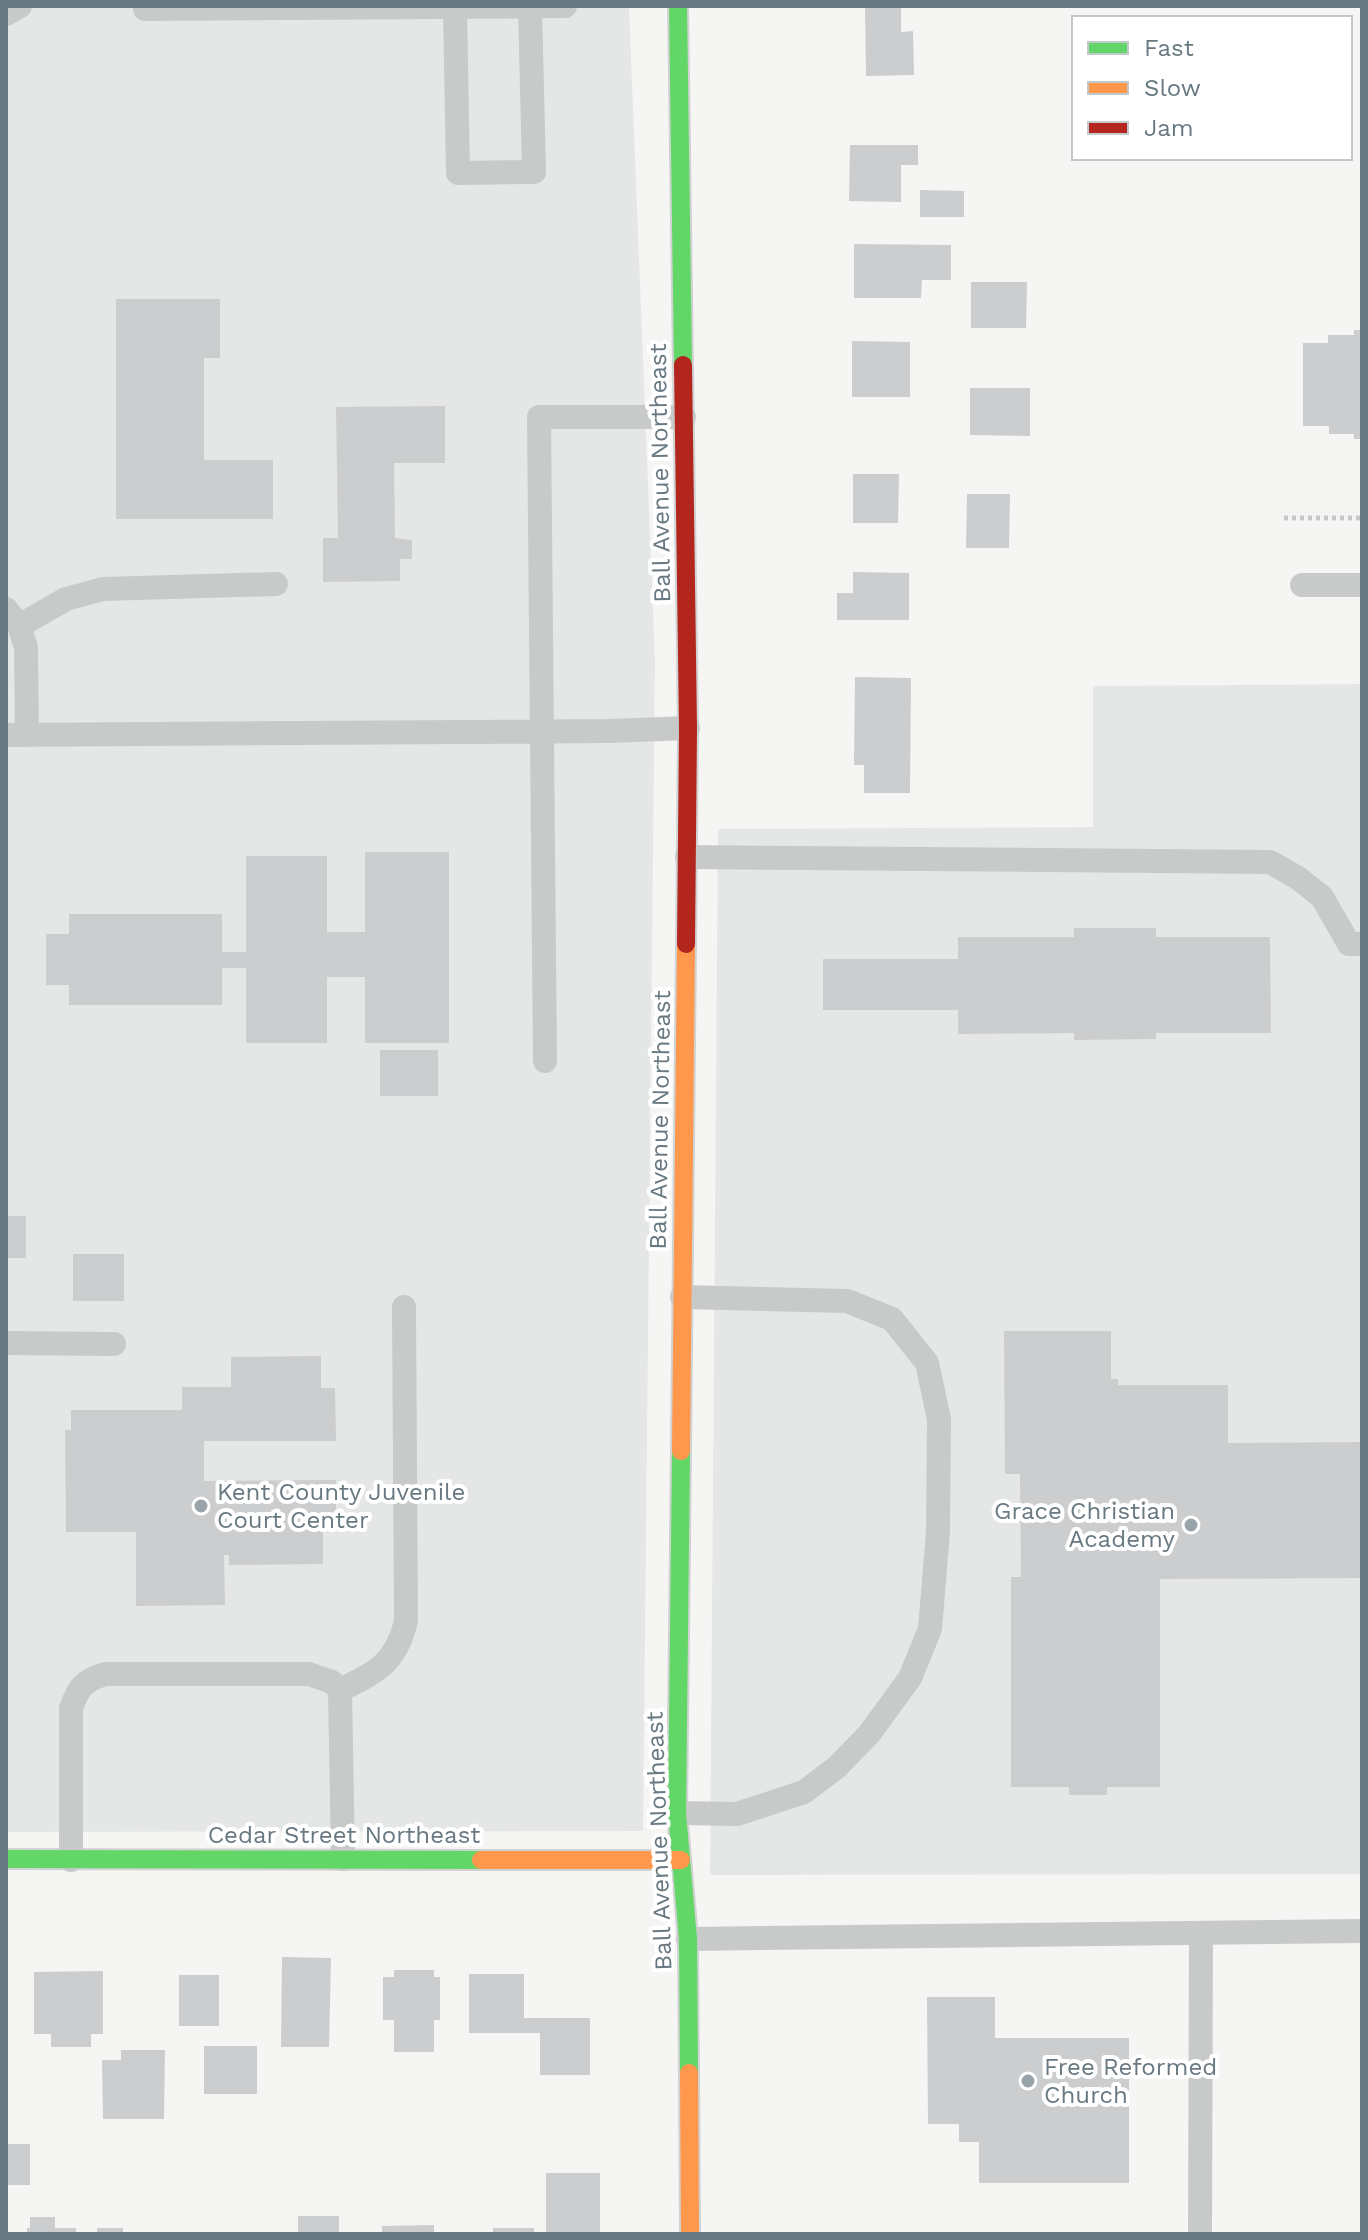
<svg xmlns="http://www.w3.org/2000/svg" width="1368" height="2240" font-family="'Work Sans',sans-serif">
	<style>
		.built { fill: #e5e7e7 }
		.building { fill: #cccdce }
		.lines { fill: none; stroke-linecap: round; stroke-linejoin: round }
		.fast-casing { stroke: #d1d2d2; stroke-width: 22 }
		.slow-casing { stroke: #d1d2d2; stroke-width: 22 }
		.jam-casing { stroke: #d1d2d2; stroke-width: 22 }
		.path { stroke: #c6c7c8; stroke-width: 5; stroke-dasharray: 4 4; stroke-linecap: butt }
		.lane { stroke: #c8caca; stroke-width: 24 }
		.fast { stroke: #63d668; stroke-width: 18 }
		.slow { stroke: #ff974d; stroke-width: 18 }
		.jam { stroke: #b3261e; stroke-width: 18 }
		.poi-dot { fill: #99a4aa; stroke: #fff; stroke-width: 3 }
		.labels { text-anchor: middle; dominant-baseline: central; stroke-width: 8; stroke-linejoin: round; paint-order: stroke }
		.street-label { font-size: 24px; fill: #687982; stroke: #fff }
		.poi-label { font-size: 24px; fill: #687982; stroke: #fff; text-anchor: start }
	</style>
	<rect width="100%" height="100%" fill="#f5f5f4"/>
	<path class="built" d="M6,6H629L655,660L643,1831L6,1832Z
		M1362,684V1874L710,1875L718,829L1093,827V686Z"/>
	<path class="building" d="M865,6H901V32L913,31L914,75L866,76Z
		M850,145H918V165H901V202L849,201Z
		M920,190L964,191V217H920Z
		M854,244L951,245V280H922L921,298H854Z
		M971,282H1027L1026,328H971Z
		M116,299H220V358H204V460H273V519H116Z
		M1354,330H1362V439H1354V434H1329V426H1303V343H1328V335H1354Z
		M852,341L910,342V397H852Z
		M970,388H1030V436L970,435Z
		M445,406V463H394L395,538L412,540V559H400V581L323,582V538H338L336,407Z
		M853,474H899L898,523H853Z
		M967,494H1010L1009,548H966Z
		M853,572L909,573V620H837V593H853Z
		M855,677L911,678L910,793H864V765H854Z
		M365,852H449V1043H365V977H327V1043H246V968H222V1005H69V985H46V934H69V914H222V952H246V856H327V932H365Z
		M1074,928H1156V937H1270L1271,1033H1156V1039L1074,1040V1033L958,1034V1010H823V959H958V937H1074Z
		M380,1050H438V1096H380Z
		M6,1216H26V1258H6Z
		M73,1254H124V1301H73Z
		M1004,1331H1111V1379H1118V1385H1228V1443L1362,1442V1578L1160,1579V1787H1107V1795H1069V1787H1011V1577H1021L1020,1474H1005Z
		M321,1356V1388H335L336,1441H204V1481L336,1480V1531L323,1532V1564L229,1565V1555H224L225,1605L136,1606V1532H66L65,1430H71V1410H182V1387H231V1357Z
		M282,1957L331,1958L329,2047H281Z
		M394,1970H434V1977H440V2020H434V2052H394V2020H383V1977H394Z
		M103,1971V2034H91V2047H51V2034H34V1972Z
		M469,1974H524V2018H590V2075H540V2033H469Z
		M179,1975H219V2026H179Z
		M927,1997H995V2038H1129V2183H979V2142H959V2124H928Z
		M204,2046H257V2094H204Z
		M121,2050H165L164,2119H103L102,2060H121Z
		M6,2144H30V2185H6Z
		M546,2173H600V2234H546Z
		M298,2216H339V2234H298Z
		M30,2217H55V2228H76V2234H27V2228H30Z
		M434,2225V2234H382V2226Z
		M97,2228H123V2234H97Z
		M493,2228H534V2234H493Z"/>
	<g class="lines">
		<g class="fast-casing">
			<path id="fast" d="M678,6L683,365
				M681,1451L677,1813L688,1939L689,2073
				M6,1859L481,1860"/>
		</g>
		<g class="slow-casing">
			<path id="slow" d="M681,1451L686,944
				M481,1860H681
				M689,2073L690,2234"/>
		</g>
		<g class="jam-casing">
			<path id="jam" d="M683,365L688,728L686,944"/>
		</g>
		<path class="path" d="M1284,518H1362"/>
		<path class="lane" d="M145,6V9L565,6
			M455,7L458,173L534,172L530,6
			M6,14L20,6
			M1302,585H1362
			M6,609L19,626L26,647L27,735
			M19,626L66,599L103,589L276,584
			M6,735L610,731L688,728
			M687,857L1270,862L1298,878L1322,897L1349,944H1362
			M545,1061L539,417H684
			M6,1343L114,1344
			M340,1690C377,1672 396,1663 406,1621L404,1307
			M677,1813L737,1814L804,1792L837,1767L869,1734L910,1678L930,1629L938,1532L939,1419L927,1363L892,1319L847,1301L682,1297
			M71,1860V1708C79,1687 83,1681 105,1674H309L332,1682L340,1690L343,1859
			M688,1939L1362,1931
			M1200,2234L1201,1933"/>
		<use href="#fast" class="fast"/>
		<use href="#slow" class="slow"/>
		<use href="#jam" class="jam"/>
	</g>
	<g class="poi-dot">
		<circle cx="201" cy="1506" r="8"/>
		<circle cx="1191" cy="1525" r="8"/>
		<circle cx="1028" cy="2081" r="8"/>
	</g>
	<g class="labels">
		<g class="street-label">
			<text transform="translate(660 473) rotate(-91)">Ball Avenue Northeast</text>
			<text transform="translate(660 1120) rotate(-89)">Ball Avenue Northeast</text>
			<text x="344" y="1835">Cedar Street Northeast</text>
			<text transform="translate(659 1841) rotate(-92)">Ball Avenue Northeast</text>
		</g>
		<g class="poi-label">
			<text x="217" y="1492">Kent County Juvenile<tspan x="217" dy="28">Court Center</tspan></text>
			<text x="1175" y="1511" text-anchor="end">Grace Christian<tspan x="1175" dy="28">Academy</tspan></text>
			<text x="1044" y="2067">Free Reformed<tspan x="1044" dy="28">Church</tspan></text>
		</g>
	</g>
	<rect width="1368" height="2240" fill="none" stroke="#687982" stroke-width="16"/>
	<rect x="1072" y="16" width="280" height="144" fill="#ffffff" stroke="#c3c9cd" stroke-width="2"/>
	<rect x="1088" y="42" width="40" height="12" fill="#63d668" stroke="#c3c9cd" stroke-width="2"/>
	<text x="1144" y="56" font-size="24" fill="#687982">Fast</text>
	<rect x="1088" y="82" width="40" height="12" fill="#ff974d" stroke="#c3c9cd" stroke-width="2"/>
	<text x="1144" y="96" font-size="24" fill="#687982">Slow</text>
	<rect x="1088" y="122" width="40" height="12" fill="#b3261e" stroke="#c3c9cd" stroke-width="2"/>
	<text x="1144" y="136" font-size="24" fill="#687982">Jam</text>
</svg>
